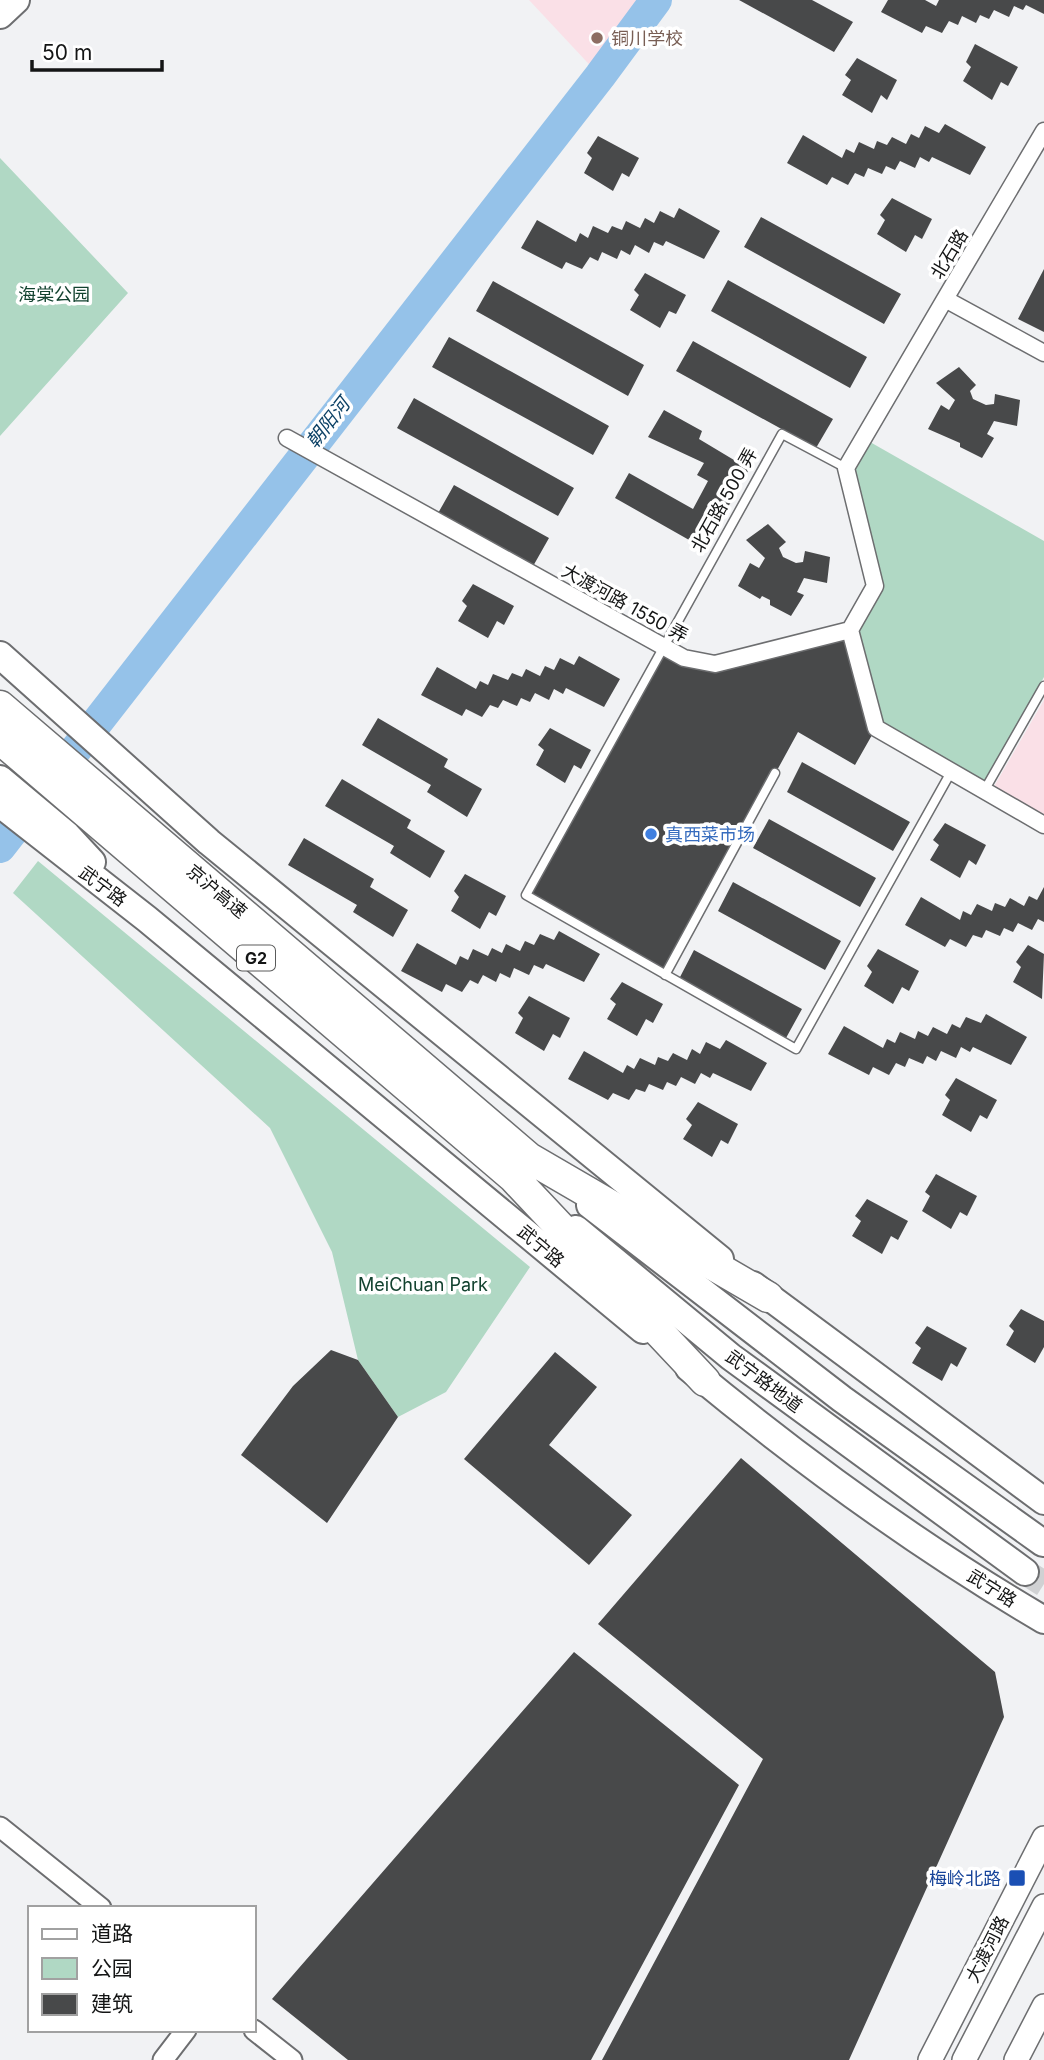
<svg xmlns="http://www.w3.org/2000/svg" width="1044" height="2060" font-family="Inter,'Noto Sans SC',sans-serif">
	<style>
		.education { fill: #fae0e7 }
		.green { fill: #b0d8c4 }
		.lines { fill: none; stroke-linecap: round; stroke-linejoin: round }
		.river { stroke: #95c2e9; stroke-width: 32 }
		.building { fill: #48494a }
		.trunk-tunnel { stroke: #d0d1d3; stroke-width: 26; stroke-dasharray: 26 13; stroke-linecap: butt }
		.service-casing { stroke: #6d6e70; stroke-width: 11 }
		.minor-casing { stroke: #6d6e70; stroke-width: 19 }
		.tertiary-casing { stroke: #6d6e70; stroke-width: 23 }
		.secondary-casing { stroke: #6d6e70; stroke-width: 26 }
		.primary-casing { stroke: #6d6e70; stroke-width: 30 }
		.trunk-casing { stroke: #6d6e70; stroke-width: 30 }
		.motorway-casing { stroke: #6d6e70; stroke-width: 33 }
		.service { stroke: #fff; stroke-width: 8 }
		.minor { stroke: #fff; stroke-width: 16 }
		.tertiary { stroke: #fff; stroke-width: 19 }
		.secondary { stroke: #fff; stroke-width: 23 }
		.primary { stroke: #fff; stroke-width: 26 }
		.trunk { stroke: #fff; stroke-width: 26 }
		.motorway { stroke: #fff; stroke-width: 30 }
		.education-dot { fill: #8d6e63; stroke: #fff; stroke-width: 2.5 }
		.shop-dot { fill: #3f7fe0; stroke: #fff; stroke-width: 2.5 }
		.transit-dot { fill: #1a4fb4; stroke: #fff; stroke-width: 2.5 }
		.labels { text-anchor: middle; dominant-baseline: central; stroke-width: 7; stroke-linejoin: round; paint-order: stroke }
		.shield { fill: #fff; stroke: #5a5b5b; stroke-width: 2 }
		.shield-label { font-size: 16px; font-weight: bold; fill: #141515 }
		.education-label { font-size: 18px; fill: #785e54; stroke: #fff; text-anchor: start }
		.street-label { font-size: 18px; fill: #141515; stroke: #fff }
		.park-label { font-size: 18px; fill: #12422f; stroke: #fff }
		.shop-label { font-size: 18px; fill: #366cbe; stroke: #fff; text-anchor: start }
		.transit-label { font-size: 18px; fill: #164399; stroke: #fff; text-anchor: end }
		.water-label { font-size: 19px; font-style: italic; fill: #0d4266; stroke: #fff }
	</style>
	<rect width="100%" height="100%" fill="#f1f2f4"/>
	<path class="education" d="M529,0H657L600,76Z
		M1044,700V819L992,790Z"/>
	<path class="green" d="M0,158L128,293L0,436Z
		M863,438L1044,541V677L984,791L876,728L850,630L875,586L846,468Z
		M38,861L530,1267L446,1392L398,1417L358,1360L332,1252L270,1128L13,893Z"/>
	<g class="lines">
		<path class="river" d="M0,847L600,76L656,0"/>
	</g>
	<path class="building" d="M739,0H812L853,22L834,52Z
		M888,0H925L936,6L939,0H1044V14L1026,5L1023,10L1014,6L1009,17L994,10L989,19L980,15L976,23L962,16L958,25L949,21L942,33L926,26L922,33L881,12Z
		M975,44L1018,67L1008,86L1001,82L992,100L963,81L971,67L966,62Z
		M857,58L897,80L887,100L881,95L872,113L842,95L851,80L845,75Z
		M945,124L986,147L970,175L932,157L929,162L920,157L915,168L900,161L895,170L886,166L882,174L868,168L864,177L855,173L848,185L832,177L827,185L787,163L803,135L842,158L846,149L854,153L859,142L874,149L877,141L887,145L892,137L906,144L911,134L919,138L925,126L939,133Z
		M598,136L639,158L629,177L622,173L613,191L584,173L592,158L587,153Z
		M892,198L932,219L922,239L915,235L906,252L877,234L885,220L880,215Z
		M679,208L720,231L704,259L666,241L663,246L654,242L649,253L635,245L630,255L621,250L617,259L602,252L598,261L590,257L582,269L566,262L562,269L521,248L537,220L576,242L580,233L588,238L593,226L608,233L612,226L622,230L626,221L640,228L645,218L654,223L660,211L674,218Z
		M761,217L901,294L884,324L744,247Z
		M1044,269V332L1018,319Z
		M645,273L686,295L676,314L669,311L660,328L630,310L639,295L634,290Z
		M728,280L867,357L850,388L711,311Z
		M493,281L644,365L628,396L476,311Z
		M449,337L609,426L593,455L432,367Z
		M693,341L833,419L816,448L676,371Z
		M959,367L976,385L970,391L973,399L986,405L994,404L995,394L1020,400L1017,426L994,421L987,434L994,438L982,458L960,447V443L928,429L941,405L949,410L955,400L936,383Z
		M414,398L574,488L558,516L397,428Z
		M664,410L702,431L699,439L749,469L705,549L615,498L629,473L693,509L708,481L697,475L704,463L648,437Z
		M454,485L549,538L532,568L437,515Z
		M768,524L786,542L779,548L783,557L796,563L803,562L805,551L830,557L827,583L804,578L797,592L804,595L791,616L770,605V600L762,596L760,599L738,586L750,563L759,568L765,558L746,540Z
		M473,584L514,606L504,625L497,621L488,638L458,621L467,606L462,601Z
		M850,630L876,728L855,765L798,732L665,975L526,895L665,647L699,663Z
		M579,656L620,679L604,707L566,688L563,694L554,689L549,700L535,693L530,702L521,698L517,706L503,700L498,708L490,705L482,717L466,709L462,716L421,695L437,667L476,689L480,681L488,685L493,674L508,680L512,673L522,677L526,669L540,676L545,666L554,670L560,658L574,665Z
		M378,718L448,759L444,767L482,789L467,817L427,792L431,785L362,745Z
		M550,728L591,750L581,769L574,765L565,783L536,765L544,750L538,745Z
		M802,762L910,822L893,851L787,792Z
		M342,779L411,820L407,828L445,851L430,878L390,853L394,846L325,806Z
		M769,819L876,878L860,907L753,848Z
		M945,823L986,845L976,865L969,860L960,878L930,860L939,845L933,840Z
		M304,838L374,879L370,887L408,910L393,937L353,912L357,905L288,865Z
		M465,874L506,896L496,916L489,912L480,929L451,911L459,897L454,891Z
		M733,882L841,941L825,970L718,911Z
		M1044,887V922L1038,919L1032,930L1018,923L1013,932L1004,928L1000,936L986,930L982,938L973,935L966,947L950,939L945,947L905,925L921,897L960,920L963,911L971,915L977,904L992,911L995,903L1005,907L1010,898L1024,906L1029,896L1037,900Z
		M559,931L600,954L584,982L546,964L543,969L534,965L529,975L514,968L510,978L500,973L496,982L483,975L478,984L470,980L462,992L446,984L442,992L401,971L417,943L456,965L460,956L468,960L473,949L488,956L492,948L502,953L506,944L520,951L525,941L534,945L540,934L554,940Z
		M1028,945L1044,954L1042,999L1013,982L1021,967L1016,962Z
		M878,949L919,971L909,991L902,987L893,1004L864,986L872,972L867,966Z
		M694,950L802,1009L786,1038L679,979Z
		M622,982L663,1004L653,1023L646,1019L637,1036L607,1019L616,1004L610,999Z
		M529,996L570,1018L560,1038L553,1034L544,1051L515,1033L523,1018L518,1013Z
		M986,1014L1027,1037L1011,1065L973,1047L970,1052L961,1047L956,1058L941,1051L936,1061L927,1056L923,1064L909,1058L905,1067L896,1063L889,1075L873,1067L869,1075L828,1054L844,1026L883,1048L887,1039L895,1043L900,1032L915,1039L918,1031L928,1036L933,1027L947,1034L952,1024L960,1028L966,1017L981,1023Z
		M726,1040L767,1063L751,1091L713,1073L710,1078L701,1073L695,1084L681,1077L676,1086L667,1082L663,1090L649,1084L645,1092L636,1089L629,1100L613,1093L608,1100L568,1079L584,1051L623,1073L627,1065L634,1069L640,1058L655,1065L658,1057L668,1061L673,1053L687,1060L692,1049L700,1054L706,1042L720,1049Z
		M956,1078L997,1100L987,1119L980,1115L971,1132L942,1115L950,1100L945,1095Z
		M698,1102L738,1124L728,1144L721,1140L712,1157L683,1139L692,1125L686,1119Z
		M936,1174L977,1196L967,1216L960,1212L951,1229L922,1211L930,1196L925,1192Z
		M867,1199L908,1221L898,1240L891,1236L882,1254L852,1236L861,1221L855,1216Z
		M1021,1309L1044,1321V1347L1035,1363L1006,1345L1014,1331L1009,1326Z
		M927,1326L967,1348L957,1367L951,1363L942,1381L912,1363L921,1348L915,1343Z
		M331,1350L358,1360L398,1417L327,1523L241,1455L293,1386Z
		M555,1352L597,1387L549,1445L632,1515L589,1565L464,1459Z
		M741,1458L995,1672L1004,1717L849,2060H602L763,1759L598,1624Z
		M574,1652L739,1785L591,2060H348L272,1999Z"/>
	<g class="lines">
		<path class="trunk-tunnel" d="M1025,1572L1044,1584"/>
		<g class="service-casing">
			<path id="service" d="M846,468L782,434L526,895L796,1049L951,772
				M984,791L1044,686
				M665,975L775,773"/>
		</g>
		<g class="minor-casing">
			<path id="minor" d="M1044,131L945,299L1044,353
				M287,438L684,658L715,664L850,630L876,728L1044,825
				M850,630L875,586L846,468L945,299"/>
		</g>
		<g class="tertiary-casing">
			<path id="tertiary" d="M0,1827L101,1908
				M254,2030L292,2060
				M163,2060L186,2030"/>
		</g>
		<g class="secondary-casing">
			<path id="secondary" d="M930,2060L1044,1838
				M964,2060L1044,1906
				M1016,2060L1044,2006"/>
		</g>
		<g class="primary-casing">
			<path id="primary" d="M0,15L16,0
				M0,655L209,842L720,1259
				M0,779L67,835L92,862
				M0,804L147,919L643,1330
				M753,1285L1044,1501
				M689,1368C799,1459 921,1548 1044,1620"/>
		</g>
		<g class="trunk-casing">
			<path id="trunk" d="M590,1205L842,1399L1043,1543
				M576,1229L731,1357L1025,1572"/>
		</g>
		<g class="motorway-casing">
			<path id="motorway" d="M0,706L529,1158L768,1297
				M0,739L513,1177L705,1381"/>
		</g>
		<use href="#service" class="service"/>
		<use href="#minor" class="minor"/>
		<use href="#tertiary" class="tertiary"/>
		<use href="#secondary" class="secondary"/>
		<use href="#primary" class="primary"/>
		<use href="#trunk" class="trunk"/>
		<use href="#motorway" class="motorway"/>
	</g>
	<circle class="education-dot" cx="597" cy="38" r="7"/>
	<circle class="shop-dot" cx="651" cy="834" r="7"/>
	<rect class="transit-dot" x="1008" y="1869" width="18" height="18" rx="3.5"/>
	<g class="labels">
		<rect class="shield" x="237" y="945.5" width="38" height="25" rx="5"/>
		<g class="shield-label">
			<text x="256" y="958">G2</text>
		</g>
		<g class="education-label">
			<text x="611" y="38">铜川学校</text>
		</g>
		<g class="street-label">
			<text transform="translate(949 254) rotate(-59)">北石路</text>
			<text transform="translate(724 500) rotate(-61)">北石路 500 弄</text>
			<text transform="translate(625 603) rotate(29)">大渡河路 1550 弄</text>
			<text transform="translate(103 886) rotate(37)">武宁路</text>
			<text transform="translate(217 891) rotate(40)">京沪高速</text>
			<text transform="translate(541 1246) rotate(40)">武宁路</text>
			<text transform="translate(764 1381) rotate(37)">武宁路地道</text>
			<text transform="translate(992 1588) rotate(32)">武宁路</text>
			<text transform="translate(987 1949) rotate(-63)">大渡河路</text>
		</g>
		<g class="park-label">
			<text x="54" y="294">海棠公园</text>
			<text x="423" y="1284">MeiChuan Park</text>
		</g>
		<g class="shop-label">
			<text x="665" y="834">真西菜市场</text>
		</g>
		<g class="transit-label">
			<text x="1001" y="1878">梅岭北路</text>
		</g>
		<g class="water-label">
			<text transform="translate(328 423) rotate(-52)">朝阳河</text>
		</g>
	</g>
	<rect x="28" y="1906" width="228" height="126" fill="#ffffff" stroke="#a1a1a1" stroke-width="2"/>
	<rect x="42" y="1929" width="35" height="10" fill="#ffffff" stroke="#a1a1a1" stroke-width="2"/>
	<text x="91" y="1941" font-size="21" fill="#141515">道路</text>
	<rect x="42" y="1958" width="35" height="21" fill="#b0d8c4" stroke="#a1a1a1" stroke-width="2"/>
	<text x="91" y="1976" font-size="21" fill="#141515">公园</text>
	<rect x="42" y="1994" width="35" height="21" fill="#48494a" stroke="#a1a1a1" stroke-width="2"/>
	<text x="91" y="2011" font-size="21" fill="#141515">建筑</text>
	<path d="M32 60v10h130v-10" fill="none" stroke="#141515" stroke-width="3.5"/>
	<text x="42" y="60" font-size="21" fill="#141515" stroke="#ffffff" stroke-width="5" paint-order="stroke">50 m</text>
</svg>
